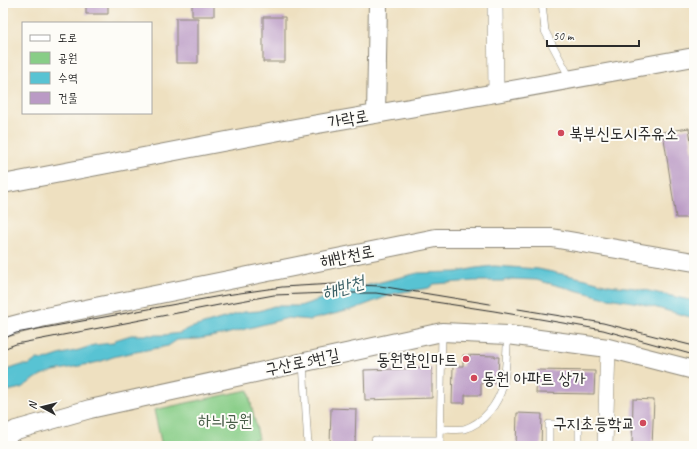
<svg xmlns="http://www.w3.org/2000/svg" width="697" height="449" font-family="Caveat,'Poor Story',sans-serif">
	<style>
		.green { fill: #88cd87; stroke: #5a7c59 }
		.water { fill: #58c3d3; stroke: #42777f }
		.building { fill: #ba9ac5 }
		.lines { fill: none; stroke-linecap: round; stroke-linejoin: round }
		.service-casing { stroke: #8c8676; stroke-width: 8 }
		.minor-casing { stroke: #8c8676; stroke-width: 16 }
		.tertiary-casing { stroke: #8c8676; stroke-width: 20 }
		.service { stroke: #fff; stroke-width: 7 }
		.minor { stroke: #fff; stroke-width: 15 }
		.tertiary { stroke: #fff; stroke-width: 18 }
		.tram { stroke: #2b2b2b; stroke-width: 1 }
		.poi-dot { fill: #d1495b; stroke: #fdfcf7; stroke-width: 1.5 }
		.labels { text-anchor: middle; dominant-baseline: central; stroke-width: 4; stroke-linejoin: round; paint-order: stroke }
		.street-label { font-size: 17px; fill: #2b2b2b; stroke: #fdfcf7 }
		.poi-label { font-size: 17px; fill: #2b2b2b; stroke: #fdfcf7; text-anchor: start }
		.park-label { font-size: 17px; fill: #475c47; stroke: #fdfcf7 }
		.water-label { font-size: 18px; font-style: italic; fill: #3b6066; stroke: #fdfcf7 }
	</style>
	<rect width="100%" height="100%" fill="#fdfcf7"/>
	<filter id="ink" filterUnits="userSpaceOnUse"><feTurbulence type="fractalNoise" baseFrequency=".025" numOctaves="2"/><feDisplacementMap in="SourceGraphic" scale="8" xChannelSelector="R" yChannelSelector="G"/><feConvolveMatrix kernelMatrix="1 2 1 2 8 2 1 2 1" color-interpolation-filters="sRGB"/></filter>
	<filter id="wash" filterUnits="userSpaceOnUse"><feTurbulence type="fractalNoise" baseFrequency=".012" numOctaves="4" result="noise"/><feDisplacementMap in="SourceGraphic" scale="16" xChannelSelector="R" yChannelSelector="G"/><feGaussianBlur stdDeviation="0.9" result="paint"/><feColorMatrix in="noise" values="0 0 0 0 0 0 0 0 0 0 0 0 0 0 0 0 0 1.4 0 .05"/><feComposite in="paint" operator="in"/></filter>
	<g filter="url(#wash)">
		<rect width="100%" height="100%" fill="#eee0c0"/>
		<path class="green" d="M248,390L259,439L225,446H162L154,410Z"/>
		<path class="water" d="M494,266L538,269L586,279L608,285L635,288L694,301V318L639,303L602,297L536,280L512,279L503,281H474L434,284L429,288L396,293L354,309L310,320L288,318L226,334L198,339L177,340L168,346L125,354L113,357L99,362L54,371L41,375L21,388L3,392V371L22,365H29L37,359L44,360L62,354L79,350L94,345L113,343L115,340L131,335H165L180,333L190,328L244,312L259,311L274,306H300L348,290L418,273L457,272L476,268Z"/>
		<g id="blocks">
			<path class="building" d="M86,3H108V14H86Z
				M192,3H214V16H192Z
				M263,17H285V62H263Z
				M176,18H198V63H176Z
				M689,128L694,162V218H676L663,132Z
				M463,355L495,356V357H499L498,373L495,374L494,383L481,382V395H465V403H452L453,366H463Z
				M432,368V398L365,400L364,370Z
				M537,370L595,371L594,394L536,393Z
				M633,399L654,400L652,446H632Z
				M331,408L356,409L355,446H330Z
				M517,413L542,414L541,446H516Z"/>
		</g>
	</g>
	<g filter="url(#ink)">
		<use href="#blocks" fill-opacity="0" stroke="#8c8676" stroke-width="1"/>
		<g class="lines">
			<g class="service-casing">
				<path id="service" d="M542,3L545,31L571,80
					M303,362L308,446
					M440,429C447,429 457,430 464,429C484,423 498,404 503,385C507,369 506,351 508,335
					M413,440H440
					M375,446V440H413V446
					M440,446L442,332
					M549,446V424H579V446"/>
			</g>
			<g class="minor-casing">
				<path id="minor" d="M495,3L496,93
					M605,446L608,348"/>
			</g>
			<g class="tertiary-casing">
				<path id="tertiary" d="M376,114L378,3
					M3,184L295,128L496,93L694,57
					M3,328L41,318L436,238H552L694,262
					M3,437L16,430L90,409L442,332L508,335L608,348L694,370"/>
			</g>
			<use href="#service" class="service"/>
			<use href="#minor" class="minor"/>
			<use href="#tertiary" class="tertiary"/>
			<path class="tram" d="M518,309L603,323L694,346
				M3,339L16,333L226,295L282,287L334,284L380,286L490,304
				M3,349L16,344L219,305L274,295L330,293H376L494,311L603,330L694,355"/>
		</g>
	</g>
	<g class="poi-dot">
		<circle cx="561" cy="133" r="4"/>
		<circle cx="466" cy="359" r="4"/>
		<circle cx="474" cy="378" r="4"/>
		<circle cx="643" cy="423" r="4"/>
	</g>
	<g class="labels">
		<g class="street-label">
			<text transform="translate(348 119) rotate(-10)">가락로</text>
			<text transform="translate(347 256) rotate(-11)">해반천로</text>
			<text transform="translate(302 362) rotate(-12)">구산로5번길</text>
		</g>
		<g class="poi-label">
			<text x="569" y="133">북부신도시주유소</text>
			<text x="458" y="359" text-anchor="end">동원할인마트</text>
			<text x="482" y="378">동원 아파트 상가</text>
			<text x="635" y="423" text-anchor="end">구지초등학교</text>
		</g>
		<g class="park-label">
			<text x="225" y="420">하늬공원</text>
		</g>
		<g class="water-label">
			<text transform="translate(343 287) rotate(-16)">해반천</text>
		</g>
	</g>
	<rect width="697" height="449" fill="none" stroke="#fdfcf7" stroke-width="16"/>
	<rect x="22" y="22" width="130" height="92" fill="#fdfcf7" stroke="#a9a8a5"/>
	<rect x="30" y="35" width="20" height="6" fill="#ffffff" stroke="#a9a8a5"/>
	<text x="58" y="42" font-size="12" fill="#2b2b2b">도로</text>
	<rect x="30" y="52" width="20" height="12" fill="#88cd87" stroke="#a9a8a5"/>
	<text x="58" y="62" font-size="12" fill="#2b2b2b">공원</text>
	<rect x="30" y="72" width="20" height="12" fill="#58c3d3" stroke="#a9a8a5"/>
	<text x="58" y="82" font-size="12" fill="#2b2b2b">수역</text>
	<rect x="30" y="92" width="20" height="12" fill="#ba9ac5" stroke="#a9a8a5"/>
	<text x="58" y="102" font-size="12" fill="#2b2b2b">건물</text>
	<g transform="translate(42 407) rotate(277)" stroke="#fdfcf7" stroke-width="3" paint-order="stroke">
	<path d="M0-3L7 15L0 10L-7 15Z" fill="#2b2b2b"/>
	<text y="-6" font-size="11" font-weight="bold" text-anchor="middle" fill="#2b2b2b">N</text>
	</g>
	<path d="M547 40v6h92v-6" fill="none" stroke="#2b2b2b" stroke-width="2"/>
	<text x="553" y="40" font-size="12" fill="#2b2b2b" stroke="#fdfcf7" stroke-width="3" paint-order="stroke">50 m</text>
</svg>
